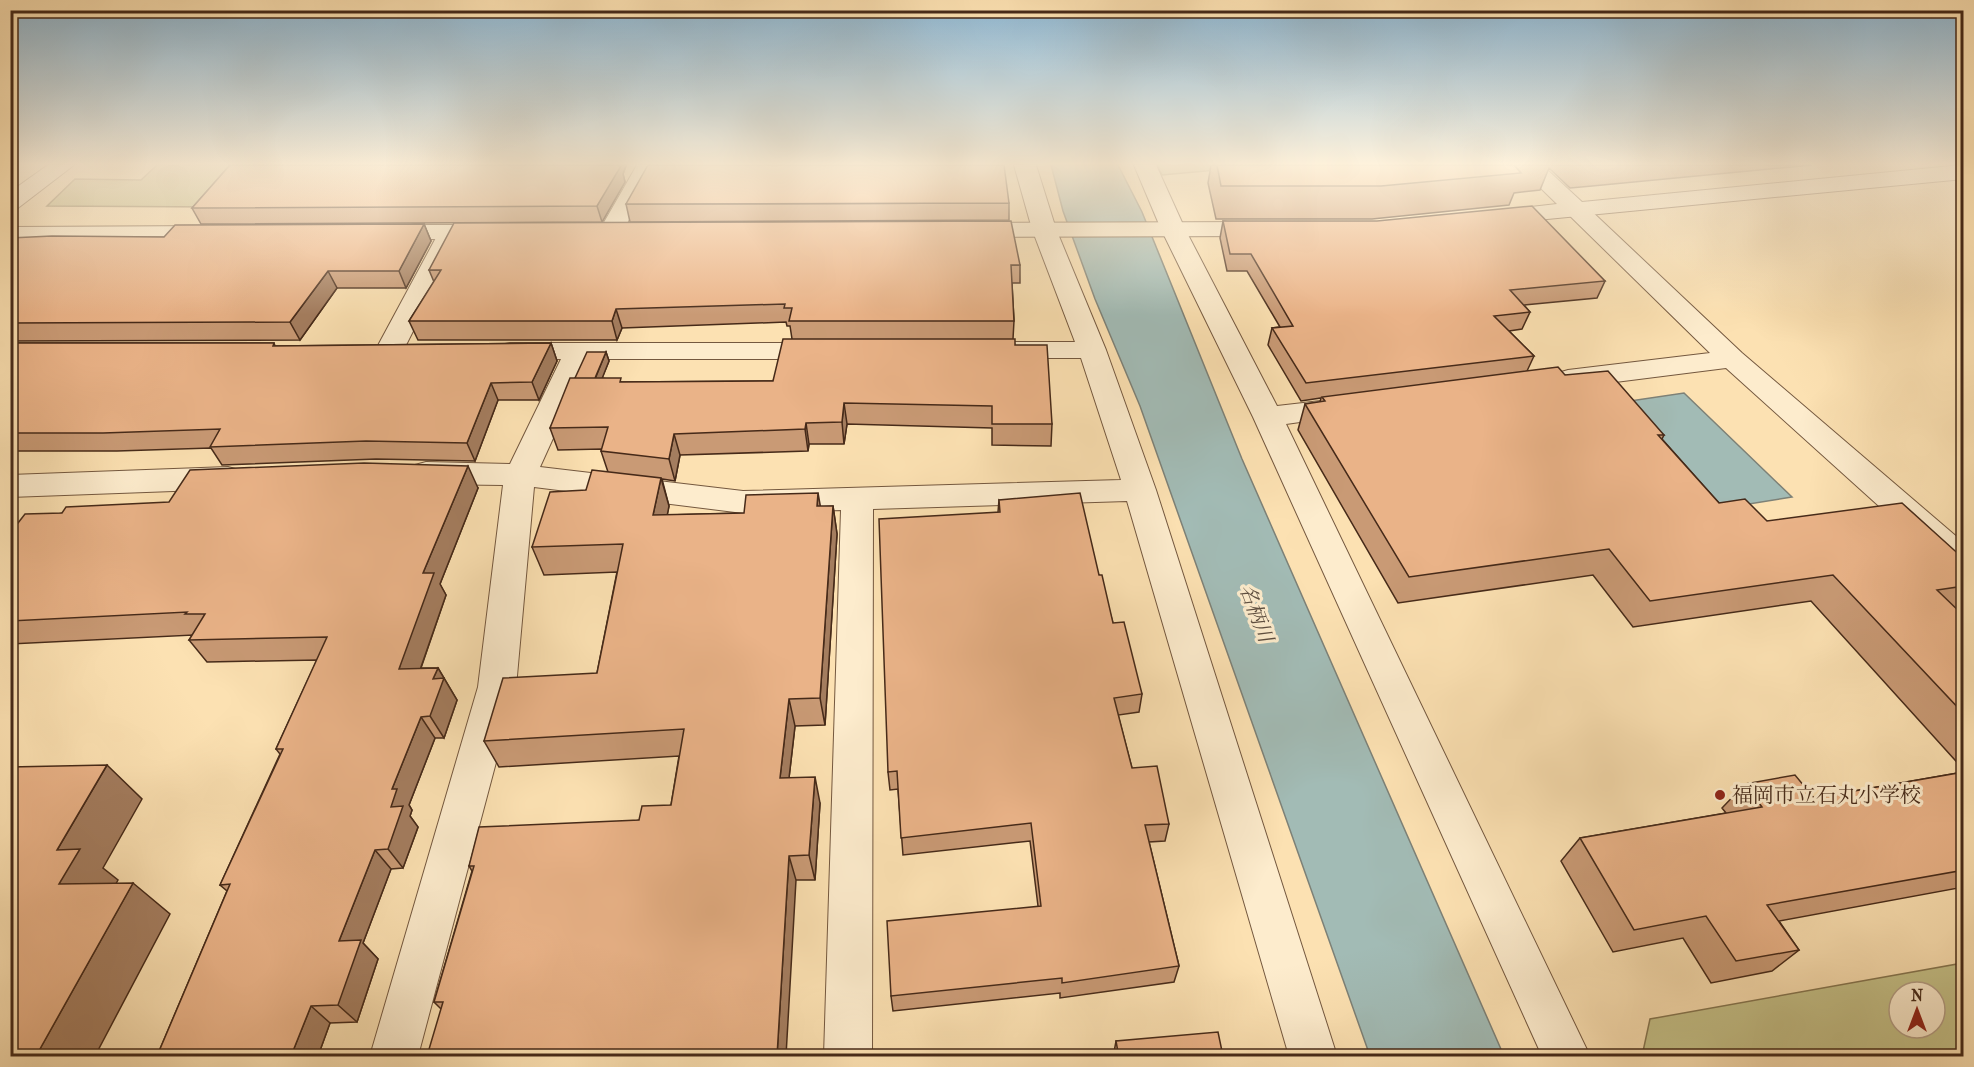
<svg xmlns="http://www.w3.org/2000/svg" width="1974" height="1067" font-family="'IM FELL French Canon','Noto Serif JP',serif">
	<style>
		.green { fill: #c5c188; stroke: #867650; stroke-width: 1.5; fill-rule: evenodd }
		.water { fill: #a2bbb5; stroke: #7d8177; stroke-width: 1.5 }
		.lines { fill: none; stroke-linecap: round; stroke-linejoin: round }
		.minor-casing { stroke: #74583f; stroke-width: 2 }
		.tertiary-casing { stroke: #74583f; stroke-width: 2 }
		.minor { fill: #fdeccd; fill-rule: evenodd }
		.tertiary { fill: #fdeccd; fill-rule: evenodd }
		.wall { fill: #c99a75; stroke: #462a19; stroke-width: 1.5 }
		.shaded-wall { fill: #a47d5f; stroke: #462a19; stroke-width: 1.5 }
		.building { fill: #eab388; stroke: #462a19; stroke-width: 1.5 }
		.poi-dot { fill: #8f2418; stroke: #fdeccd; stroke-width: 2 }
		.labels { text-anchor: middle; dominant-baseline: central; stroke-width: 6; stroke-linejoin: round; paint-order: stroke }
		.water-label { font-size: 20px; font-style: italic; fill: #5d4e40; stroke: #fdeccd }
		.near-poi-label { font-size: 21px; fill: #462a19; stroke: #fdeccd; text-anchor: start }
	</style>
	<rect width="100%" height="100%" fill="#fce1b2"/>
	<filter id="stains"><feTurbulence type="fractalNoise" baseFrequency=".00333" numOctaves="4"/><feColorMatrix values="0 0 0 0 .2 0 0 0 0 .09 0 0 0 0 .02 0 0 0 .5 -.17"/></filter>
	<radialGradient id="worn" r=".72"><stop offset=".6" stop-color="#630" stop-opacity="0"/><stop offset="1" stop-color="#630" stop-opacity=".3"/></radialGradient>
	<path class="green" d="M157,165H254L219,207L47,206L75,179L141,180Z
		M1157,165H1271L1162,175Z
		M1963,963V1056H1642L1650,1019ZM1899,992H1935V1028H1899Z"/>
	<path class="water" d="M1051,165H1118L1142,212L1242,459L1504,1056H1370L1140,406L1095,299L1063,211Z
		M1684,393L1792,497L1724,508L1623,402Z"/>
	<g class="lines">
		<g class="minor-casing">
			<path id="minor" d="M48,165H74L18,208L10,210V192Z
				M637,165H659L620,236L611,238L602,236L599,231Z
				M1014,165H1036L1056,229L1106,350L1156,490L1337,1056H1289L1127,501L873,509L872,1056H824L841,510L743,513L534,487L516,687L418,1056H370L478,687L503,485L426,484L415,481L410,473L415,465L426,462L510,464L561,359H510L500,357L496,351L500,345L510,343H825L835,345L839,351L835,357L825,359H589L540,467L743,491L1121,480L1081,358H1002L992,356L988,350L992,344L1002,342H1075L1032,229Z
				M1134,165H1156L1185,229L1277,406L1347,398L1357,400L1362,407L1357,414L1286,424L1590,1056H1542L1253,417L1161,229Z
				M1577,203L1585,205L1742,353L1964,543V575L1952,572L1726,368L1568,388L1558,385L1554,379L1558,373L1568,370L1710,353L1569,215L1565,210L1569,205Z
				M450,227L459,229L462,234L403,351L399,357L389,359L379,357L375,351L438,234L441,229Z
				M228,467L239,470L244,478L239,486L228,489L10,497V475Z"/>
		</g>
		<g class="tertiary-casing">
			<path id="tertiary" d="M1517,165H1542L1582,202L1962,165L1964,179L1494,224L1486,222L1482,217L1486,212L1557,204Z
				M1266,222L1275,224L1278,229L1275,234L1266,236L969,237L960,235L957,230L960,225L969,223Z
				M384,225H495L504,227L507,232L504,237L495,239H384L375,237L372,232L375,227Z
				M213,226L222,228L225,233L222,238L213,240L10,241V227Z"/>
		</g>
		<use href="#minor" class="minor"/>
		<use href="#tertiary" class="tertiary"/>
	</g>
	<path class="wall" d="M230,165H626V166L623,174L625,182L602,222L201,224L192,208Z
		M1211,165H1812L1592,186L1570,188L1549,168L1540,190L1514,193L1509,205L1372,219H1216L1208,183Z
		M1009,203V220L630,222L626,204Z
		M1223,221L1605,281L1597,298L1524,305L1530,312L1522,329L1509,331L1534,356L1527,371L1565,375L1664,435L1662,439L1719,503L1767,521L1964,559V608L1957,609L1964,616V770L1811,601L1633,627L1593,575L1398,603L1298,430L1305,404L1320,402L1321,398L1301,401L1268,345L1272,328L1280,327L1247,271H1227L1220,238Z
		M424,224L431,241L406,288H337L300,340L10,341V238L164,237Z
		M1020,265V283H1012L1014,321L1013,339L1015,345L1052,424L1051,446L992,445V428L847,424L844,444H809L808,451L680,455L675,481L662,479L669,506L667,515L744,513L833,506L837,534L825,725L795,726L789,778L820,803L815,880H796L441,1009L434,1002L472,871L469,866L639,820L671,805L679,756L499,767L484,741L597,673L617,572L544,575L532,547L586,490L608,472L601,451L602,449L558,450L550,428L575,378L606,352L609,361L602,378L622,382L773,381L792,339L790,326H787L786,322L622,328L617,340H418L409,321L434,282L429,270Z
		M10,343H274L275,346L551,343L557,361L539,400H498L475,461L376,459L222,465L211,448L117,451H10Z
		M478,488L440,584L446,595L421,668H438L457,700L444,738H435L409,805L412,810L410,816L418,827L403,868L391,869L363,943L378,959L357,1022L330,1023L318,1056H157L227,891L220,885L280,754L276,749L317,660L207,662L189,640L193,635L10,644V526L62,513Z
		M999,500L1099,575L1113,623L1142,694L1139,712L1118,715L1132,768L1169,824L1165,841L1149,842L1179,966L1174,982L1060,998V993L893,1011L891,996L1038,906L1030,841L903,855L898,789L890,790L888,772L998,512Z
		M1964,772V887L1779,921L1799,950L1772,971L1711,983L1683,938L1613,952L1561,861L1580,838L1726,813L1722,808L1745,784L1814,798Z
		M1116,1041L1223,1056L1114,1052Z"/>
	<path class="shaded-wall" d="M615,165H626L623,174L625,182L602,222L597,206Z
		M424,224L431,241L406,288L399,271Z
		M328,271L337,288L300,340L290,322Z
		M616,309L622,328L617,340L612,321Z
		M551,343L557,361L539,400L532,382Z
		M606,352L609,361L594,399L591,389Z
		M491,383L498,400L475,461L467,443Z
		M844,403L847,424L844,444L842,422Z
		M806,423L809,444L808,451L805,429Z
		M674,434L680,455L675,481L669,459Z
		M468,466L478,488L440,584L446,595L413,690L399,669L423,573Z
		M661,478L669,506L662,543L653,515Z
		M818,493L823,521L817,506Z
		M833,506L837,534L825,725L820,698Z
		M438,668L457,700L444,738L430,716L433,679Z
		M789,699L795,726L786,804L780,778Z
		M421,717L435,738L409,805L412,810L410,816L418,827L403,868L388,849L392,789Z
		M107,765L142,799L103,868L118,880L99,915L59,884L57,850Z
		M815,777L820,803L815,880L809,855Z
		M375,850L391,869L363,943L378,959L357,1022L338,1005L339,941Z
		M789,856L796,880L786,1056H777Z
		M133,883L170,914L95,1056H36Z
		M311,1006L330,1023L318,1056H291Z"/>
	<path class="building" d="M230,165H615L621,166L597,206L192,208Z
		M648,165H1004L1009,203L626,204Z
		M1217,165H1514L1521,173L1381,186H1221Z
		M1532,206L1605,281L1510,290L1530,312L1494,316L1534,356L1306,383L1272,328L1293,326L1251,254H1230L1223,221H1377Z
		M1011,221L1020,265H1011L1014,321H789L792,308H784L785,304L616,309L612,321H409L441,270H429L454,223Z
		M424,224L399,271H328L290,322L10,323V238L52,236L164,237L175,225Z
		M783,339H1015V345H1047L1052,424H992V406L844,403L842,422L806,423L805,429L674,434L669,459L601,451L608,427L550,428L570,378H621L620,382L773,381Z
		M10,343H274L273,346L551,343L532,382L491,383L467,443L366,441L210,447L220,429L103,433H10Z
		M587,352H606L595,378H575Z
		M1558,367L1565,375L1608,371L1664,435H1658L1719,503L1745,499L1767,521L1902,503L1964,559V586L1937,590L1964,616V714L1833,575L1650,601L1609,549L1409,577L1305,404L1325,401L1322,397Z
		M364,463L468,466L423,573H434L399,669L438,668L433,679L444,678L430,716L421,717L392,789H397L391,807L403,806L388,849L375,850L339,941L361,940L338,1005L311,1006L291,1056H157L230,884L220,885L283,749H276L327,637L189,640L205,614H185L187,612L10,621V526L12,524L18,523L25,514L62,513L66,507L169,502L190,470Z
		M592,470L661,478L653,515L744,513L746,495L818,493L817,506H833L820,698L789,699L780,778L815,777L809,855L789,856L777,1056H427L443,1002H434L474,866H469L479,827L639,820L642,806L671,805L684,729L484,741L503,678L597,673L623,544L532,547L550,492L586,490Z
		M1080,493L1099,575H1102L1113,623L1124,622L1142,694L1114,698L1132,768L1157,766L1169,824L1145,825L1179,966L1062,983V978L891,996L887,921L1041,906L1031,823L901,838L897,771L888,772L879,519L1000,512L999,500Z
		M107,765L57,850L80,849L59,884L133,883L36,1056H10V767Z
		M1964,772V870L1767,905L1799,950L1736,961L1706,916L1634,930L1580,838L1762,807L1745,784L1795,775L1814,798Z
		M1218,1032L1223,1056H1074L1118,1052L1116,1041Z"/>
	<linearGradient id="sky" x2="0" y2="1"><stop stop-color="#8cb7d4"/><stop offset="0.52" stop-color="#fef2dc"/><stop offset="1" stop-color="#fef2dc" stop-opacity="0"/></linearGradient>
	<rect width="1974" height="315" fill="url(#sky)"/>
	<circle class="poi-dot" cx="1720" cy="795" r="6"/>
	<g class="labels">
		<g class="water-label">
			<text transform="translate(1256 613) rotate(69)">名柄川</text>
		</g>
		<g class="near-poi-label">
			<text x="1732" y="795">福岡市立石丸小学校</text>
		</g>
	</g>
	<rect width="1974" height="1067" fill="none" stroke="#fce1b2" stroke-width="36"/>
	<rect x="12" y="12" width="1950" height="1043" fill="none" stroke="#462a19" stroke-width="3"/>
	<rect x="18" y="18" width="1938" height="1031" fill="none" stroke="#462a19" stroke-width="1.5"/>
	<g transform="translate(1917 1010)"><circle r="28" fill="#fdeccd" stroke="#b49e85" stroke-width="1.5"/>
	<path d="M0-4.5L10 22L0 15L-10 22Z" fill="#8f2418"/>
	<text y="-9" font-size="16" font-weight="bold" text-anchor="middle" fill="#462a19">N</text>
	</g>
	<rect width="100%" height="100%" filter="url(#stains)"/>
	<rect width="100%" height="100%" fill="url(#worn)"/>
</svg>
